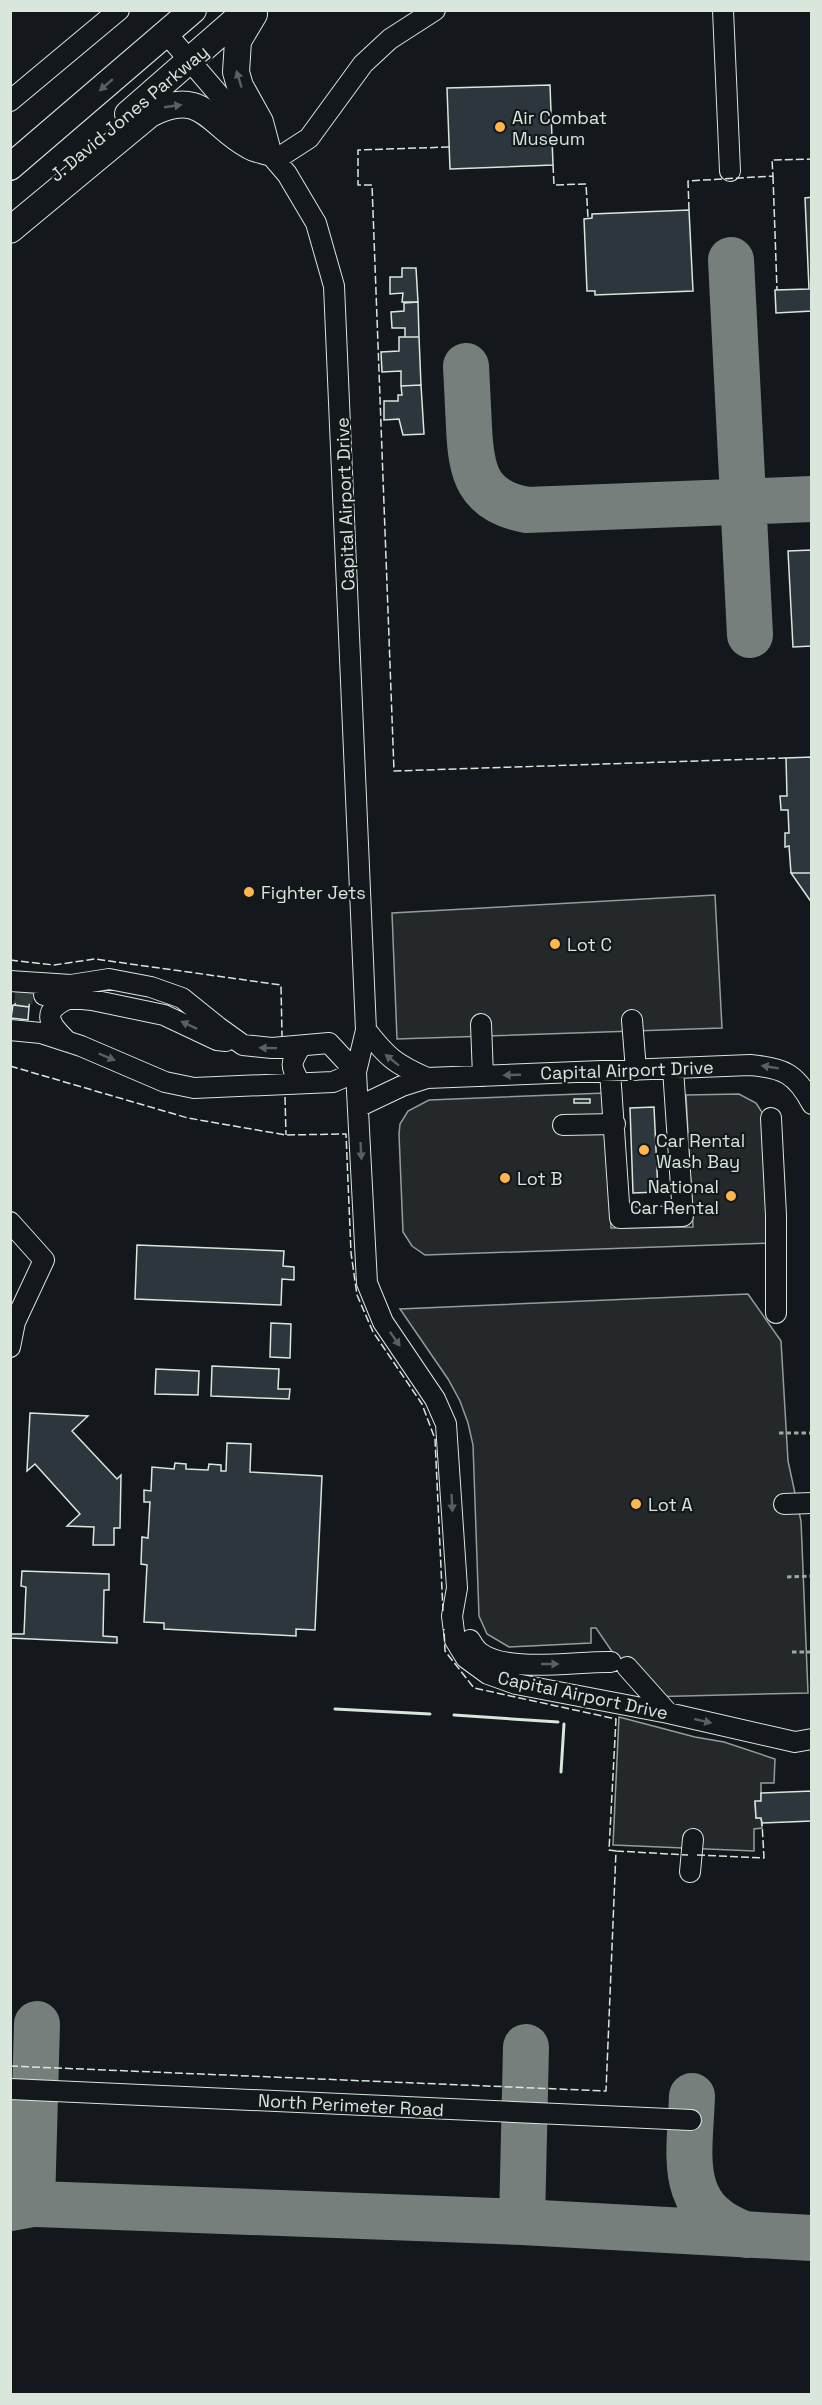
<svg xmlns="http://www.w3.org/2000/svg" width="822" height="2405" font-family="'Space Grotesk',sans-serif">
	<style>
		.parking { fill: #24282b; stroke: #939e99; stroke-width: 1.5 }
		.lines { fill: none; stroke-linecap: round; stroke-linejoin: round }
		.taxiway { stroke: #767f7c; stroke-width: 46 }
		.building { fill: #2c363c; stroke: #d8e6dc; stroke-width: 1.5 }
		.minor-tunnel { stroke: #313739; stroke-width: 20; stroke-dasharray: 20 10; stroke-linecap: butt }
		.minor-casing { stroke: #d8e6dc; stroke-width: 22 }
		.major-casing { stroke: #d8e6dc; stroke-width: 28 }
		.path { stroke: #9da8a2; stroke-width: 3; stroke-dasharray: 4.5 3; stroke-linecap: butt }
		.minor { stroke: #14181c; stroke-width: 20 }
		.major { stroke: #14181c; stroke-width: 26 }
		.fence { stroke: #d8e6dc; stroke-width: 1.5; stroke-dasharray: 8 3; stroke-linecap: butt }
		.wall { stroke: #d8e6dc; stroke-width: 3 }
		.oneway { fill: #59605f }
		.poi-dot { fill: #ffb74d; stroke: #14181c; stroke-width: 2 }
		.labels { text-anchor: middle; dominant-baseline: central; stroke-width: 4.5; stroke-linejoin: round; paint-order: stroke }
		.street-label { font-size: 18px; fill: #d8e6dc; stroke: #14181c }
		.poi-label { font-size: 18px; fill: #d8e6dc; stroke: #14181c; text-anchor: start }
	</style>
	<rect width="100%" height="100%" fill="#14181c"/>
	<path class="parking" d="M715,895L722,1028L397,1039L392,913Z
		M605,1093L611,1228L693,1227L686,1095L739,1094L756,1103L765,1117L773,1243L425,1255L412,1246L403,1232L399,1134L400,1124L408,1111L429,1100Z
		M748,1294L781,1341L788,1461L801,1521L808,1693L643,1697L596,1628H591V1643L509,1647L487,1634L479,1616L473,1445L468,1423L460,1401L448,1379L400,1309Z
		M619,1717L695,1737L724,1742L775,1759L774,1783H761V1801L755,1802L756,1818H761L762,1828L754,1829V1851L613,1845Z"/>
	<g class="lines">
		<path class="taxiway" d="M731,260L750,635
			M466,366C467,386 468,407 469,427C471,472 477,501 527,510L812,499
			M692,2096C690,2157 675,2210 747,2235
			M10,2203L522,2222L812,2238
			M10,2208L32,2204L37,2024
			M522,2222L526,2047"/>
	</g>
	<path class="building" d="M550,85L553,165L450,169L447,88Z
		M812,197V311L776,313L775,290L809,289L805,198Z
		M689,210L693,291L595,295V291H587L584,219L592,218V214Z
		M402,268H416L418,302H402L403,293L390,294V277H402Z
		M418,302L419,337H405V328H392L391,312L404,311V303Z
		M399,337H419L421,385L401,386V371L382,372L381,352L399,351Z
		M421,385L424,434L403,435L399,419L384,420V401H398V395H402L401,386Z
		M812,550V646L793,647L788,551Z
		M812,757V873H791L789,846L785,847V833H789L788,810H781L780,796H787L786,758Z
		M791,873H812V903Z
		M18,984L31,986L29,1007L15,1005Z
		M13,1005L29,1007L28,1020L11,1018Z
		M574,1099H590V1103H574Z
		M654,1107L658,1192L633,1193L630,1108Z
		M137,1245L284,1251L283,1266L294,1267V1280L282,1279L281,1305L135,1299Z
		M271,1323L291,1324L290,1358L270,1357Z
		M212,1366L279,1369L278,1389H290L289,1399L211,1396Z
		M156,1369L199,1371L198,1395L155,1394Z
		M30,1413L88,1416L72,1431L117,1479L121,1475L120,1528H114V1545H93L94,1527L67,1526L80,1514L35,1464L27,1471Z
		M227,1443L251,1444L250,1472L322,1476L315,1630L296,1629V1636L164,1629V1623L144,1622L147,1565L141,1564L142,1537L148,1538L150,1502H144V1490L151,1491L152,1467L174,1469L175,1463L186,1464V1469L208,1470L209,1464L221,1465V1471H226Z
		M22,1571L109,1574V1590H104L103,1636L117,1637V1643L10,1638V1634H24L26,1587L21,1586Z
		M812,1791V1821L762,1823L761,1818H756L755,1801H761V1793Z"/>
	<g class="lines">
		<path class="minor-tunnel" d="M15,993L33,994"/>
		<g class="minor-casing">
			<path id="minor" d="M723,10L730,171
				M166,33L287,174L316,223L334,286L366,1030L356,1072L367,1283L383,1322L435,1399L446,1424L457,1588L452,1616L455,1640L466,1658L488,1674L516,1684L668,1713L795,1742L812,1739
				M10,101L119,10
				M275,160L309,138L363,64L390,39L435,10
				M10,981L71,985L109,979L151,987L182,998L218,1027L243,1045L272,1048L329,1043L356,1072
				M44,995L92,1000L164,1015L217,1040L226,1041
				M632,1020L636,1070
				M481,1024L483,1076
				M10,1030L41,1033L81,1046L165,1082L194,1088L333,1082L356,1072
				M366,1030C387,1057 395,1064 427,1078
				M68,1042C48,1023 40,1011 70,998V996
				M610,1071L620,1218L683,1216L673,1069
				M300,1083C290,1065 290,1064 301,1046
				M360,1106L402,1086L427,1078L750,1065C783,1068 796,1073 812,1104
				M771,1118L776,1215V1313
				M563,1125L615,1124
				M10,1222L44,1260L15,1322L10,1347
				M784,1504L812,1503
				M470,1640C473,1645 476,1651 482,1654C510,1673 578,1661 611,1662
				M627,1667L668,1713
				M690,1872L693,1839
				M10,2089L691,2120"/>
		</g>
		<g class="major-casing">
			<path id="major" d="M254,14L238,41L236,72L240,86L260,122L268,152
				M128,114L247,10
				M10,167L193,10
				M10,230L150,114C203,86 211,126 250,146C255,149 262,150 268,152"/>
		</g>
		<path class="path" d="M779,1433H812
			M787,1577L812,1576
			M792,1652H812"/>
		<use href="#minor" class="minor"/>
		<use href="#major" class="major"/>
		<path class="fence" d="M449,147L358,150V185H372L394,771L786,758
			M553,165L554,185L586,184L588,218
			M773,176L777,290
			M689,210L688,181L773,176L772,160L812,159
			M10,960L54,965L95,959L281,985L282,1036
			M10,1066L188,1118L286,1135L346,1134L351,1253L357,1295L373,1332L422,1404L435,1439L443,1611
			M285,1097L286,1135
			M616,1851L688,1855
			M697,1855L764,1858L762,1823
			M10,2066L606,2091L616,1851L609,1850L616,1719L474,1688L445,1651L444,1629"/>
		<path class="wall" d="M335,1709L430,1714
			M454,1715L558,1722
			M561,1772L564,1724"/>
	</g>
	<defs><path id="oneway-solid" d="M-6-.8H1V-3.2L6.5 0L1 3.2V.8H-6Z" transform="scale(1.5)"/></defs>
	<g class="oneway">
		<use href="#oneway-solid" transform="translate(239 79) rotate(-107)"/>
		<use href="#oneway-solid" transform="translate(106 85) rotate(139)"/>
		<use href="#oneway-solid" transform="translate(173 106) rotate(-8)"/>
		<use href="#oneway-solid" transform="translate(189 1025) rotate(-155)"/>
		<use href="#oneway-solid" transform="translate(268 1048) rotate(-179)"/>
		<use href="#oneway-solid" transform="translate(107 1057) rotate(23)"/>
		<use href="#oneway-solid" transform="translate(392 1060) rotate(-141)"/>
		<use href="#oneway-solid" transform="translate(770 1067) rotate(-171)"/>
		<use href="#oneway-solid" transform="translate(512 1075) rotate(178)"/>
		<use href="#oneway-solid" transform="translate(361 1151) rotate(87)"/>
		<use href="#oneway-solid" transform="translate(395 1339) rotate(55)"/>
		<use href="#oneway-solid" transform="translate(452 1503) rotate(87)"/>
		<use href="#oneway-solid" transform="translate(550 1664)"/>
		<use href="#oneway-solid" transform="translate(703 1721) rotate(13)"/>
	</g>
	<g class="poi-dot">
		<circle cx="500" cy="127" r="6"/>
		<circle cx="249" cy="892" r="6"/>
		<circle cx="555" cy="944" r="6"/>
		<circle cx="644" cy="1150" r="6"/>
		<circle cx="505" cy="1178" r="6"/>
		<circle cx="731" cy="1196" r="6"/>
		<circle cx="636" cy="1504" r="6"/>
	</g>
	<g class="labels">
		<g class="street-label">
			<text transform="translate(129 113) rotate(-40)">J. David Jones Parkway</text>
			<text transform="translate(345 504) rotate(-92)">Capital Airport Drive</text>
			<text transform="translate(627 1070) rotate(-2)">Capital Airport Drive</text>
			<text transform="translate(583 1695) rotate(12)">Capital Airport Drive</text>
			<text transform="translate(351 2105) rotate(3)">North Perimeter Road</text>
		</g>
		<g class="poi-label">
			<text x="512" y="117">Air Combat<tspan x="512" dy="21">Museum</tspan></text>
			<text x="261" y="892">Fighter Jets</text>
			<text x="567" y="944">Lot C</text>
			<text x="656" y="1140">Car Rental<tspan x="656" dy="21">Wash Bay</tspan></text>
			<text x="517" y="1178">Lot B</text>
			<text x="719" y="1186" text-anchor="end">National<tspan x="719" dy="21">Car Rental</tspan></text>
			<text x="648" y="1504">Lot A</text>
		</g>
	</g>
	<rect width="822" height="2405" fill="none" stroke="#d8e6dc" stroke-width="24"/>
</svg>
